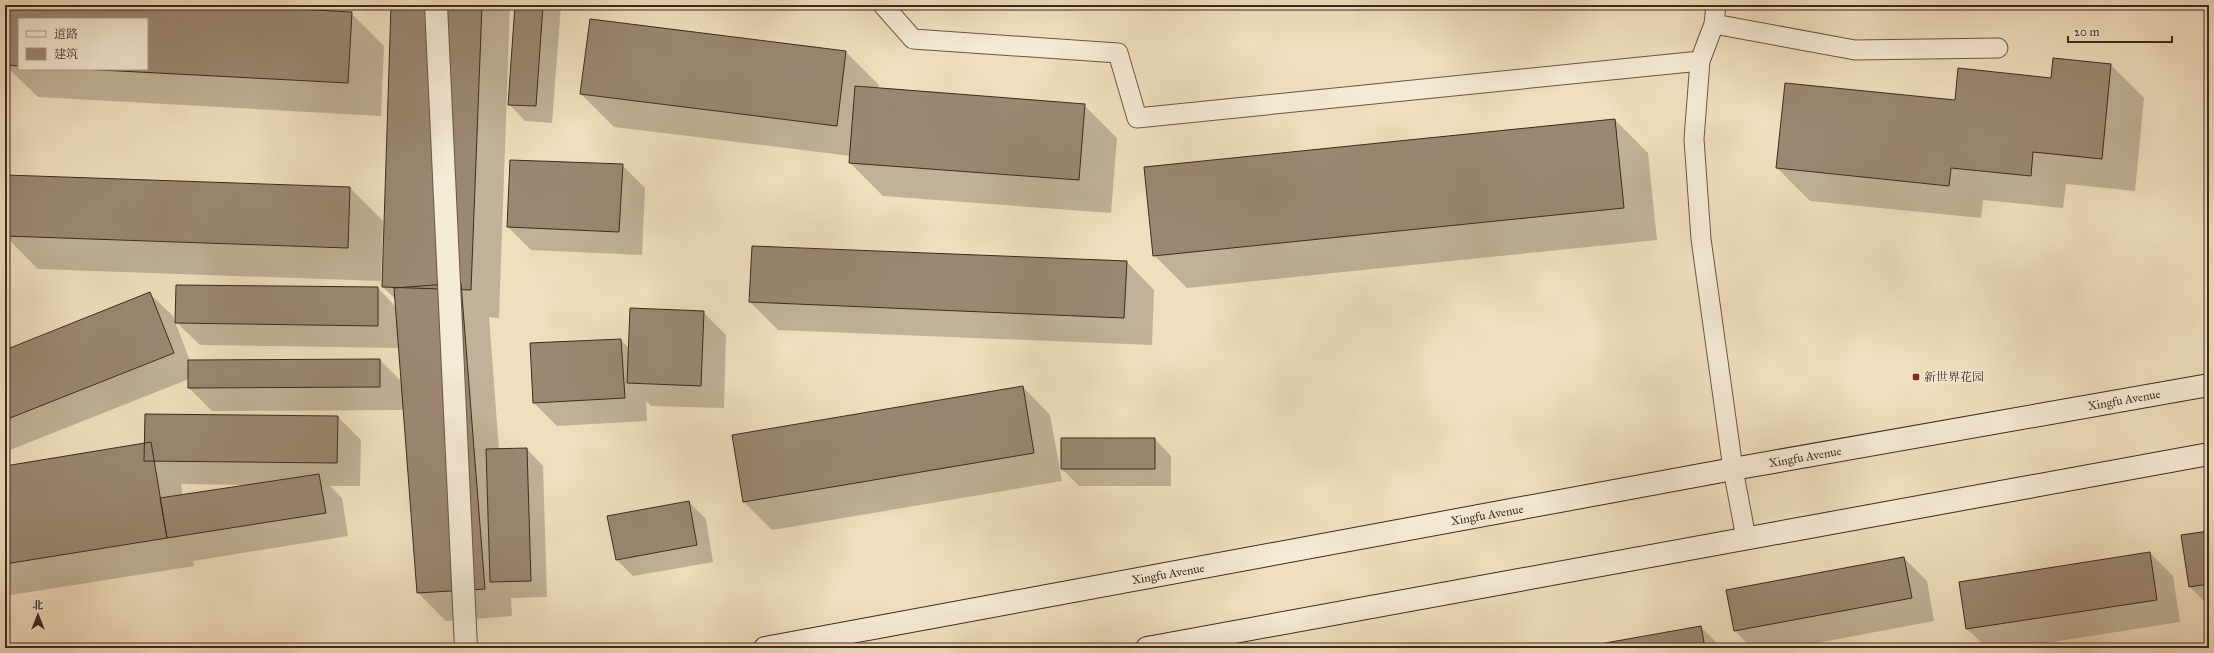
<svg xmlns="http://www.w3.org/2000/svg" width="2214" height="653" font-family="'IM FELL Great Primer','Noto Serif SC',serif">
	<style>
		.shadow { fill: #0003; fill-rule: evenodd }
		.building { fill: #9b8871; stroke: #3e291e }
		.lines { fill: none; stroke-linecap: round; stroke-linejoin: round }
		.service-casing { stroke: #6a5646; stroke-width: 21 }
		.minor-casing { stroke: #6a5646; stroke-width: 24 }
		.secondary-casing { stroke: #3e291e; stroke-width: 24 }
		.service { stroke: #f5ead4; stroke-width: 19 }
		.minor { stroke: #f5ead4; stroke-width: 22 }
		.secondary { stroke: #f5ead4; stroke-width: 22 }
		.poi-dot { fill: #8f2418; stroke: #f5ead4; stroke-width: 1.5 }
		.labels { text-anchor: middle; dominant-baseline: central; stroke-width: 3; stroke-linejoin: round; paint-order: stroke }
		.poi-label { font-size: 12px; fill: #3e291e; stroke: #f5ead4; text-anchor: start }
		.street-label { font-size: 12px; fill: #3e291e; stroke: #f5ead4 }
	</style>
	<rect width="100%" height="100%" fill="#f0dfbd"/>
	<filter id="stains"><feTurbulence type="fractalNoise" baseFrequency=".005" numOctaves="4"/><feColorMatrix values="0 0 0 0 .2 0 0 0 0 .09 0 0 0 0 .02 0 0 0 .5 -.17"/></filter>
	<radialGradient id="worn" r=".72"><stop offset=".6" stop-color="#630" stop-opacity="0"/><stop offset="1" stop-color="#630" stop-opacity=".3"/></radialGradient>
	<path class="shadow" d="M8,5H198L351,13L384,46L381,116L38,97L5,65ZM19,19H147V69H19Z
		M392,5H510L499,318L489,317L499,450L527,449L543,466L547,597L511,598L512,616L446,621L418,593L404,410L212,411L189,388V379L10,450L5,445V351L149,293L173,316L190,361L380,360L402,382L400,348L200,345L176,322L378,288L396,307V300L383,287Z
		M516,5H561L552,123L525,121L509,104Z
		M846,52L879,85L878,89L1084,105L1117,138L1111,213L883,196L850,163L851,156L614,127L581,94Z
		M2111,65L2144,98L2135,191L2066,184L2063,208L1983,200L1981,218L1810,201L1777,168L1956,101Z
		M1615,120L1648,153L1657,240L1187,288L1154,255Z
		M622,165L645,188L642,255L531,250L508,227Z
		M7,176L350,188L383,221L381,281L38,269L5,236Z
		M1127,262L1154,290L1152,345L778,330L750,302Z
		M703,312L726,335L724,408L651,406L646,401L647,421L557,426L534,403L621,340L629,348Z
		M1023,387L1050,415L1062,481L772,530L744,502L733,436Z
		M338,417L361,440L360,486H330L342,498L348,536L193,561L194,566L5,596V467ZM181,484L248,485V486L183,496Z
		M1062,439H1155L1171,456V486H1079L1062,469Z
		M689,502L706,519L713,562L633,576L617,560Z
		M2209,532V606L2189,586Z
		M2150,553L2173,576L2180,622L2014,648H1987L1967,629Z
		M1904,558L1927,581L1934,621L1790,648H1752L1735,631Z
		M1701,627L1722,648H1583Z"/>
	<path class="building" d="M7,5H216L352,12L348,83L81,69H147V19H19V66L5,65Z
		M391,5H482L471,290L382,287Z
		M515,5H543L536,106L508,105Z
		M590,19L846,51L837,126L580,94Z
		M2053,58L2111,64L2102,159L2033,152L2031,176L1951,168L1949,186L1776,168L1785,83L1955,100L1958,68L2051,78Z
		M855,86L1085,104L1079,180L849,163Z
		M1615,119L1624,208L1153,256L1144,167Z
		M510,160L623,164L619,232L507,227Z
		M6,175L350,187L348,248L5,236Z
		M752,246L1127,261L1124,318L749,302Z
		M461,283L485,589L417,593L394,288Z
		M176,285L378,287V326L175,323Z
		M150,292L174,353L5,420V350Z
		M630,308L704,311L701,386L627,383Z
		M621,339L625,398L533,403L530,343Z
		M380,359V387L188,388V360Z
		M1023,386L1034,453L743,502L732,435Z
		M145,414L338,416L337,463L144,461Z
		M1061,438H1155V469H1061Z
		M151,442L167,538L5,564V466Z
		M527,448L531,581L490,582L486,449Z
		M319,474L326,513L167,538L160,498Z
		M689,501L697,545L616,560L607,516Z
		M2209,531V584L2189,587L2181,535Z
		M2150,552L2157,600L1966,629L1959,582Z
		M1904,557L1912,598L1734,631L1726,590Z
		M1701,626L1705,648H1577Z
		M2209,645V648H2193Z"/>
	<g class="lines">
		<g class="service-casing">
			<path id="service" d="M883,5L913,39L1118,53L1137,118L1700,61
				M1716,5L1714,24L1700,61L1694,139L1701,239L1733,469L1746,538
				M1714,24L1855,50L1998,48"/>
		</g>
		<g class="minor-casing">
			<path id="minor" d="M436,5L466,648"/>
		</g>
		<g class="secondary-casing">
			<path id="secondary" d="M765,648L1733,469L2209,385
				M1147,648L2209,454"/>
		</g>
		<use href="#service" class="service"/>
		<use href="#minor" class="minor"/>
		<use href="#secondary" class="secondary"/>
	</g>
	<rect class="poi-dot" x="1912" y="373" width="8" height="8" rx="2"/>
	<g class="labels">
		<g class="poi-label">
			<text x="1924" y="377">新世界花园</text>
		</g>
		<g class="street-label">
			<text transform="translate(2124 400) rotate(-10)">Xingfu Avenue</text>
			<text transform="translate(1805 457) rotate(-10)">Xingfu Avenue</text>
			<text transform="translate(1487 515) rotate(-10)">Xingfu Avenue</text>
			<text transform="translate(1168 574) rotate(-10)">Xingfu Avenue</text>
		</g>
	</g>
	<rect width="2214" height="653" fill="none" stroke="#f0dfbd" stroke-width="20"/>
	<rect x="6" y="6" width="2202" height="641" fill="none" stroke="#3e291e" stroke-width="2"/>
	<rect x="10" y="10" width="2194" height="633" fill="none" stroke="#3e291e"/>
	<rect x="18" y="18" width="130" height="52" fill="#f5ead4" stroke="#ac9d8b"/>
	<rect x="26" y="31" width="20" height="6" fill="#f5ead4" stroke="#ac9d8b"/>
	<text x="54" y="38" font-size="12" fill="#3e291e">道路</text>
	<rect x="26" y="48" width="20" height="12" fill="#9b8871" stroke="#ac9d8b"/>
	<text x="54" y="58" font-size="12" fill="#3e291e">建筑</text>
	<g transform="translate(38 615)" stroke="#f5ead4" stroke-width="3" paint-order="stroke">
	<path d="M0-3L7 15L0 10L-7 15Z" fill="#3e291e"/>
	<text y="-6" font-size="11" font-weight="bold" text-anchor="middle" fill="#3e291e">北</text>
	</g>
	<path d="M2068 36v6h104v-6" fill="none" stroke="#3e291e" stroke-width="2"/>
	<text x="2074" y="36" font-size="12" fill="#3e291e" stroke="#f5ead4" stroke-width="3" paint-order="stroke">20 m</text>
	<rect width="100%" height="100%" filter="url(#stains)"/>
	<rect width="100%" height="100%" fill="url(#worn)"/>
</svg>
